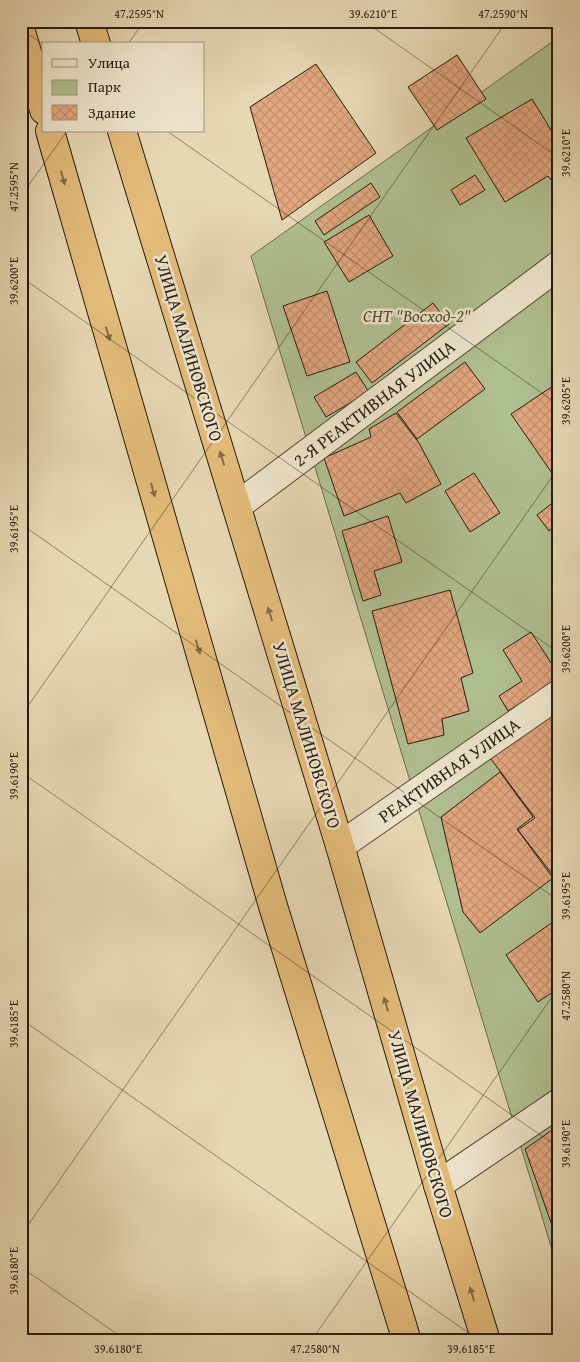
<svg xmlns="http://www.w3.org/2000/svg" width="580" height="1362" font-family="'Gentium Book Plus',serif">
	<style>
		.green { fill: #b0c091; stroke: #6c6e50 }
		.building { fill: url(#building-cross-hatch); stroke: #281b10 }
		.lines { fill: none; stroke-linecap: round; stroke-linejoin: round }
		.minor-casing { stroke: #584a39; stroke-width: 30 }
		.highway-casing { stroke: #281b10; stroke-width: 30 }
		.minor { stroke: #efe6ce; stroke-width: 28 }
		.highway { stroke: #e4bc7a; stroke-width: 28 }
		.oneway { fill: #866c45 }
		.ticks { fill: none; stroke: #281b10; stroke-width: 1; stroke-opacity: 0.45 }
		.labels { text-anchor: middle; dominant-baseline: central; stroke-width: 5; stroke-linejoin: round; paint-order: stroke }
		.park-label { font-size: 18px; font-style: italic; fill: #514d37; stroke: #efe6ce }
		.street-label { font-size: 18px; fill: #281b10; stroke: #efe6ce }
		.neatline { fill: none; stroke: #281b10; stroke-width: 2 }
		.ticks-label { font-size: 12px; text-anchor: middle; fill: #281b10 }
	</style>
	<defs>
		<pattern id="building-cross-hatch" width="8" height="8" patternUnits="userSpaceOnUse" patternTransform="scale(1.25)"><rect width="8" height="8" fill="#e3a77f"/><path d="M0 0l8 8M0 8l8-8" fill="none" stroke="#c38f6d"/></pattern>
	</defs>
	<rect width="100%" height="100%" fill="#e7d8b4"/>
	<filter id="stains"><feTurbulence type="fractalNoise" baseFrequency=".004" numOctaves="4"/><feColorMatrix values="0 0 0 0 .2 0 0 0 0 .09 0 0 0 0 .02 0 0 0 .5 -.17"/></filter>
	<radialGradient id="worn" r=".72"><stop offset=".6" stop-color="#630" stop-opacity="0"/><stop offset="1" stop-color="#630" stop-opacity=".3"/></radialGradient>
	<path class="green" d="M559,37V1273L251,256Z"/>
	<path class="building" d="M457,55L486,99L437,130L408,87Z
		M316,64L376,153L282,220L250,107Z
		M532,99L559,143V186L557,187L548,176L505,202L466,138Z
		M475,175L485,190L460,205L451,190Z
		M371,183L380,197L324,235L315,221Z
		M369,215L393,256L349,282L324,242Z
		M327,291L350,362L307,376L283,306Z
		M433,303L449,324L372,383L356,362Z
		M465,362L485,389L417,439L397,412Z
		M356,372L369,392L326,417L314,397Z
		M559,382V472L554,476L511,414Z
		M396,413L419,443L441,484L406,503L400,493L344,516L324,458L371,437L369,429Z
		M474,473L500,513L470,532L445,491Z
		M559,498V523L549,531L537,515Z
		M388,516L402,562L374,571L381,595L363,601L342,531Z
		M450,590L473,673L461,678L469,711L442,719L444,735L408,744L372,611Z
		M531,632L559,675V679L508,711L499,696L522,681L503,650Z
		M559,711V883L518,830L535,818L488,755Z
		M500,772L533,817L517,829L553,878L480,933L463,912L441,817Z
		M557,919L559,988L538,1002L506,955Z
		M559,1125V1245L525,1149Z"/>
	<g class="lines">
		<g class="minor-casing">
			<path id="minor" d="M237,506L559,265
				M340,846L559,694
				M438,1185L559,1103"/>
		</g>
		<g class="highway-casing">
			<path id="highway" d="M89,21L96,44
				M21,32L44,110
				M50,131L273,906L407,1341
				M122,131L340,846L438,1185L486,1341"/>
		</g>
		<use href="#minor" class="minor"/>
		<use href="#highway" class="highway"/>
	</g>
	<defs><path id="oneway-solid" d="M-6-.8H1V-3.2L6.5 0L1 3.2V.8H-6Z" transform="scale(1.25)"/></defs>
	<g class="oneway">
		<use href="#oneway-solid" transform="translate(63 178) rotate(74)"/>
		<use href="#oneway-solid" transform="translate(108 334) rotate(74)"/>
		<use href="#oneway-solid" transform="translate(222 458) rotate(-107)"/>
		<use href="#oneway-solid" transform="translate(153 490) rotate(74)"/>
		<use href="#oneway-solid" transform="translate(270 614) rotate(-107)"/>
		<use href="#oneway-solid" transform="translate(198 647) rotate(74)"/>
		<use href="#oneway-solid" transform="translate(386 1004) rotate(-106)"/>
		<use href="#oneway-solid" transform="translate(472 1294) rotate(-107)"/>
	</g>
	<path class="ticks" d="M364,21L559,158M21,29L44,45M128,44L144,21M167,131L559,405M21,196L67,131M21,277L559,653M21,524L559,901M21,716L507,21M21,772L559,1148M21,1019L480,1341M21,1235L559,467M21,1267L127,1341M311,1341L559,987"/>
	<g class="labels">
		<g class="park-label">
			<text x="417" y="315">СНТ "Восход-2"</text>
		</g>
		<g class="street-label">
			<text transform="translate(189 348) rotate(73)">УЛИЦА МАЛИНОВСКОГО</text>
			<text transform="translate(374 403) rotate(-37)">2-Я РЕАКТИВНАЯ УЛИЦА</text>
			<text transform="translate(307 735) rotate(73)">УЛИЦА МАЛИНОВСКОГО</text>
			<text transform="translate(449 770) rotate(-35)">РЕАКТИВНАЯ УЛИЦА</text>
			<text transform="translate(421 1124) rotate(74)">УЛИЦА МАЛИНОВСКОГО</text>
		</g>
	</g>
	<rect width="580" height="1362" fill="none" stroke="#e7d8b4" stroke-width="55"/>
	<rect x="42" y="42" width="162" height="90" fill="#efe6ce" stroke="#9f9582"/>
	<rect x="52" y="59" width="25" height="8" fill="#efe6ce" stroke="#9f9582"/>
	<text x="88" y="68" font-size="15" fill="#281b10">Улица</text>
	<rect x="52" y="80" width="25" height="15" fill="#b0c091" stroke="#9f9582"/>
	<text x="88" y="92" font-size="15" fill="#281b10">Парк</text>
	<rect x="52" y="105" width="25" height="15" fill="url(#building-cross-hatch)" stroke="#9f9582"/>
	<text x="88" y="118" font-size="15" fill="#281b10">Здание</text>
	<rect x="28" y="28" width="524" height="1306" class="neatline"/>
	<g class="ticks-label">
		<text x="139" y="18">47.2595°N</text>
		<text x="373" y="18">39.6210°E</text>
		<text x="503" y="18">47.2590°N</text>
		<text transform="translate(566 153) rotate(-90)" y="4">39.6210°E</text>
		<text transform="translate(14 187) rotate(-90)" y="4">47.2595°N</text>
		<text transform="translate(14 281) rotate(-90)" y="4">39.6200°E</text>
		<text transform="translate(566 401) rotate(-90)" y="4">39.6205°E</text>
		<text transform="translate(14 529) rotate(-90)" y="4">39.6195°E</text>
		<text transform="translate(566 649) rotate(-90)" y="4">39.6200°E</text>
		<text transform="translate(14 776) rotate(-90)" y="4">39.6190°E</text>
		<text transform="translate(566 896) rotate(-90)" y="4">39.6195°E</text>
		<text transform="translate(566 996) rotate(-90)" y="4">47.2580°N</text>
		<text transform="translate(14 1024) rotate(-90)" y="4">39.6185°E</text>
		<text transform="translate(566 1144) rotate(-90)" y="4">39.6190°E</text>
		<text transform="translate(14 1271) rotate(-90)" y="4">39.6180°E</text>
		<text x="118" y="1353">39.6180°E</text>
		<text x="315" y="1353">47.2580°N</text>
		<text x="471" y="1353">39.6185°E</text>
	</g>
	<rect width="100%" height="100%" filter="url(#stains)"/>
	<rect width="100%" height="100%" fill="url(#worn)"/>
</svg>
